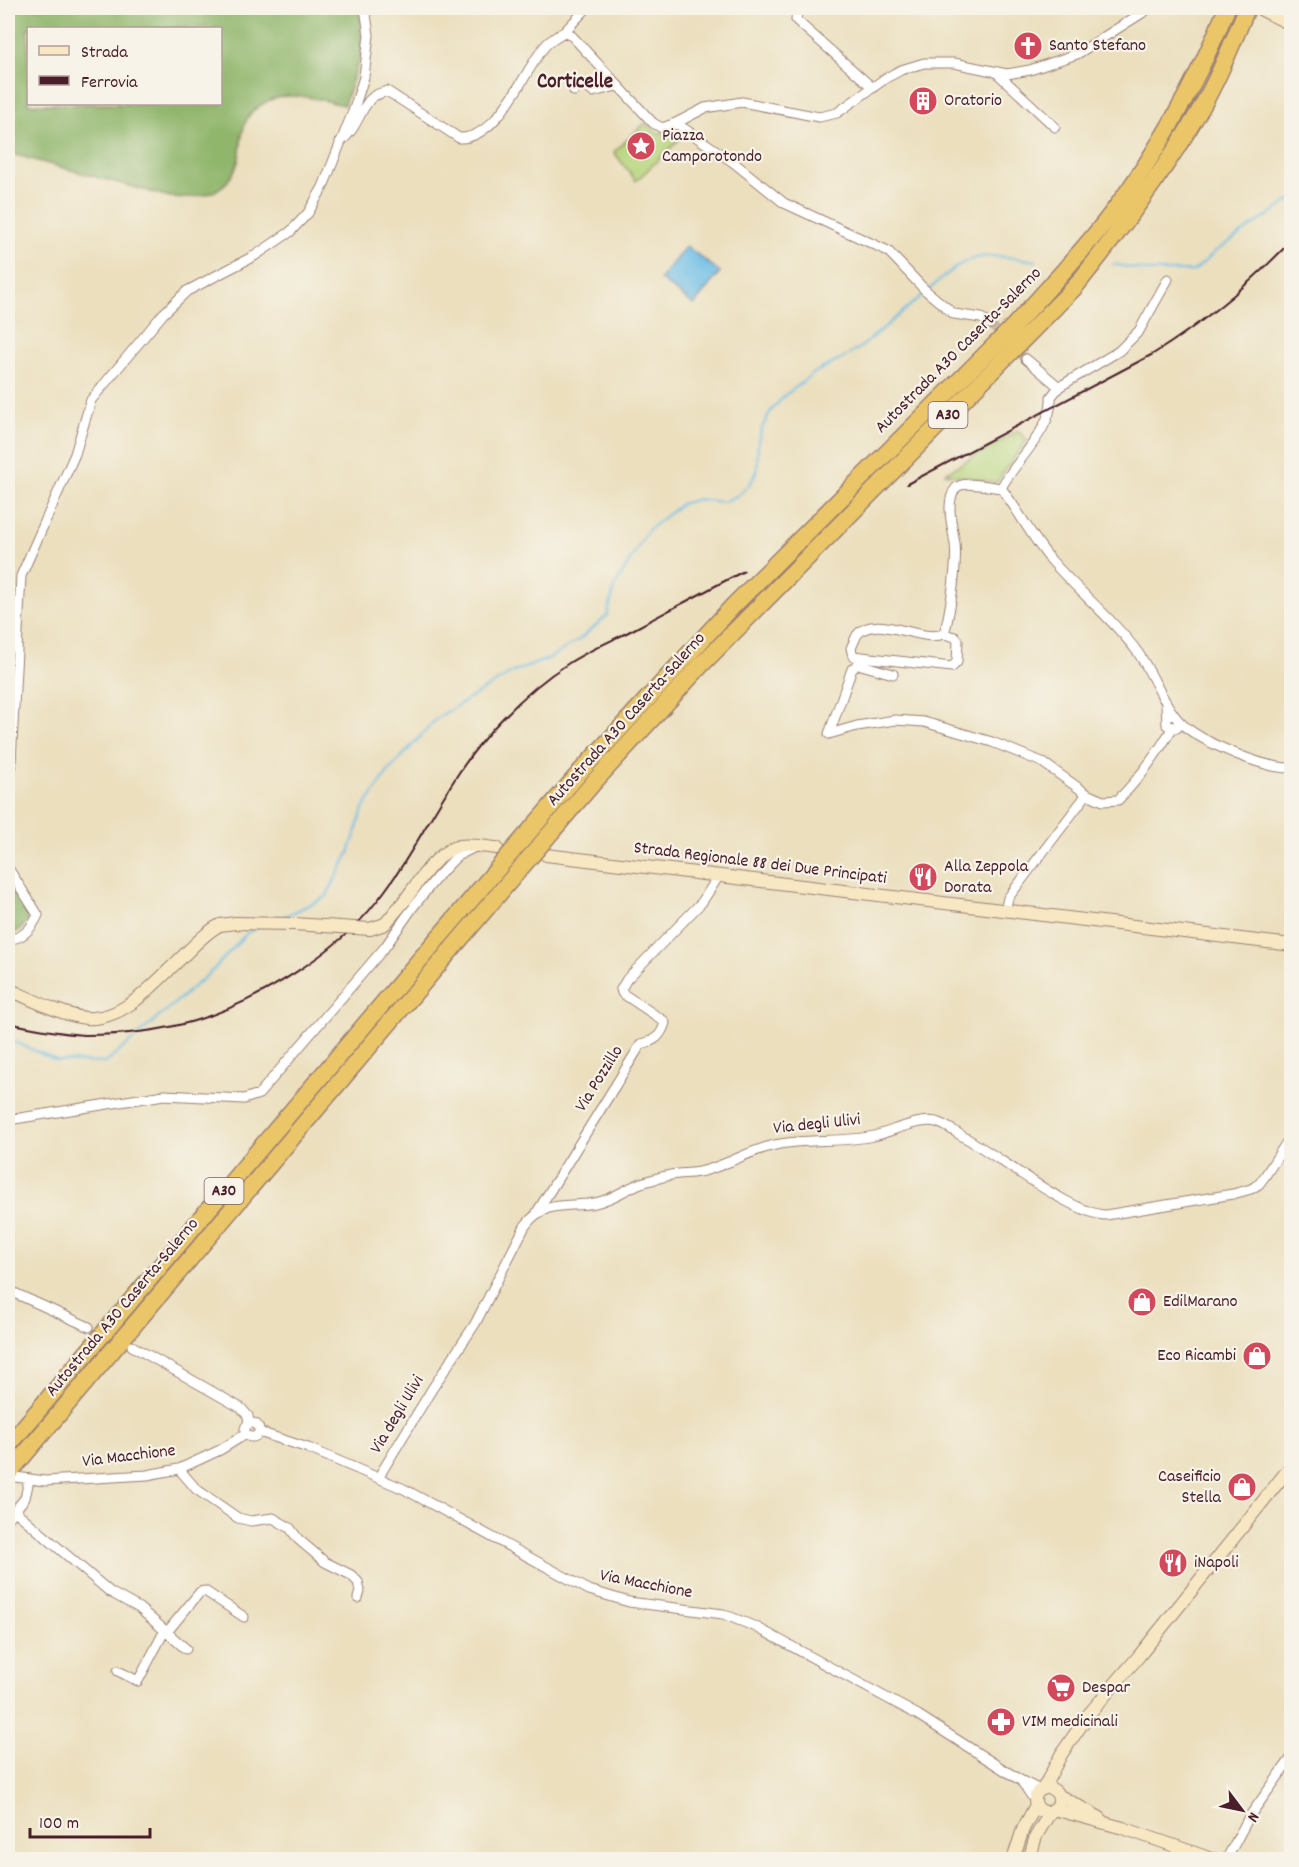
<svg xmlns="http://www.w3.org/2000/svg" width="1299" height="1867" font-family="Dekko,sans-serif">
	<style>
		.green { fill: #b6d57c; stroke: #807a54; stroke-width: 1.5 }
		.forest { fill: #90b66c; stroke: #6d6a4c; stroke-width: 1.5; fill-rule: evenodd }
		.water { fill: #6abde6; stroke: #5a6e88; stroke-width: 1.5 }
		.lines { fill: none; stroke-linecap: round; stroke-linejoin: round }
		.stream { stroke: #6abde6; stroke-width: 2 }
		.street-tunnel { stroke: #cbb9a1; stroke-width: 9; stroke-dasharray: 9 4.5; stroke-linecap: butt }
		.street-casing { stroke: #9a7f74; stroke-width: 11 }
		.secondary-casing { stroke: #9a7f74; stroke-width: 14 }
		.highway-casing { stroke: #9a7f74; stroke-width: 19 }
		.street { stroke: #fff; stroke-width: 9 }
		.secondary { stroke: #f7e8c3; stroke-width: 12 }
		.highway { stroke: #ebc669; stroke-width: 16 }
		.rail { stroke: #4a1f2b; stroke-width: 2 }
		.secondary-bridge-casing { stroke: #9a7f74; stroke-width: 14; stroke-linecap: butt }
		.highway-bridge-casing { stroke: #9a7f74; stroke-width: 19; stroke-linecap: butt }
		.secondary-bridge { stroke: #f7e8c3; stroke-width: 12 }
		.highway-bridge { stroke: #ebc669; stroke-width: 16 }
		.labels { text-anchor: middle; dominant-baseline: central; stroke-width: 4.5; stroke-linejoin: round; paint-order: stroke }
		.shield { fill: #f7f3e8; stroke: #7e5f64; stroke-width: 1.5 }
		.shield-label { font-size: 16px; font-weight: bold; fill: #4a1f2b }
		.poi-label { font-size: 18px; fill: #4a1f2b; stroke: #f7f3e8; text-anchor: start }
		.street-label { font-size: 18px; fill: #4a1f2b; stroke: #f7f3e8 }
		.quarter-label { font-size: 21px; font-weight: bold; fill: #4a1f2b; stroke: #f7f3e8 }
	</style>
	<rect width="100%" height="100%" fill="#f7f3e8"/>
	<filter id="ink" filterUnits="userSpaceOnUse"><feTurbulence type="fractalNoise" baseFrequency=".0167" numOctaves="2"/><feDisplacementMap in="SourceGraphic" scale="12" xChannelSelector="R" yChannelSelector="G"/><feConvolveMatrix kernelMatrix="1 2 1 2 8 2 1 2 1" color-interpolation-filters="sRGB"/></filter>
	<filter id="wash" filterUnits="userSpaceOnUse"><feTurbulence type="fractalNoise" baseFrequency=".008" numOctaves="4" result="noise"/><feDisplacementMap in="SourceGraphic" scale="24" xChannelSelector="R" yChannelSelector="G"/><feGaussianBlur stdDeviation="1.35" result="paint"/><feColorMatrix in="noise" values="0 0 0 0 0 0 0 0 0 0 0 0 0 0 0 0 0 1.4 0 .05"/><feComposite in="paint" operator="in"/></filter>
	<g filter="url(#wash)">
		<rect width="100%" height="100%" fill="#ebdfbe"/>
		<path class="green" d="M645,123L657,133L674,132L681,138L636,181L614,152Z
			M1018,431L1027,440L996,483L945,473Z"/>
		<path class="forest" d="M8,8H360L362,52L344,105C324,101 300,93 279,97C267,100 251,109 246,121C240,133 242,149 238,162C227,195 201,199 170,197L8,153ZM28,28H220V104H28Z
			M8,573L12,584L8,733Z
			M8,885L28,910V921L19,931L8,933Z"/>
		<path class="water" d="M686,246L720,272L694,305L660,279Z"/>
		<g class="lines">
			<path class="stream" d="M1113,264L1148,271H1194L1216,251L1292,199
				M929,290C973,249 979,254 1037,261
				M279,919L326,897L349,853L363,809L387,773L437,718L513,672L548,659L580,639L607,616L615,586L648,530L681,504L698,499L724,502L738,495L749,485L757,472L758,441L762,428L770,412L784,396L817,371L842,359L861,347L924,294
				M8,1039L58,1061L106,1063L213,970L247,933L257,928"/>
		</g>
	</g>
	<g filter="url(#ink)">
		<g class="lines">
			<path class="street-tunnel" d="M990,324L1026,359"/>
			<g class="street-casing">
				<path id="street" d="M798,8L796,20L873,88
					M564,32L587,8
					M998,74L1055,127
					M574,91L581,84L593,92L617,86
					M676,123L733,162L784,203L888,251L924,289L954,314L981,318L990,324
					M340,142C358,129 361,105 373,97C376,94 382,93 387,91L459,138C498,140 524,71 545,46C550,40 557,36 564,32L570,34L653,123L662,128L676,123L705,108L742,102L819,117L837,113L886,78L901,70L924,63H954L1007,74L1030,70L1077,54L1150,8
					M1026,359L1059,387L1119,351L1139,331L1168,279
					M1001,488C1016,460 1053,429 1051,397L1059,387
					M944,634L955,637L958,641L957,662L952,667L853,656L851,648C853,644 855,639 857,635C876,612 918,643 944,634C950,613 959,559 954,538C952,524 945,501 956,488C962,480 991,487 1001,488C1019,511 1032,538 1051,560C1078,591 1111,617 1136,650C1152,671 1162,703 1179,721C1198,741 1264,769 1292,768
					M1166,704L1167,725L1177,728
					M829,734L857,726L895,720L924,722L992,742L1042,762L1087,794
					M829,734L852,669L858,664L893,674
					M8,788L11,762L21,576L75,454L91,400L163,314L187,291L256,255L290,232L308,213L323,187L354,109L364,77L369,35L365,8
					M8,868L38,915C32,928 23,939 8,939
					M1005,911L1008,898L1087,794L1103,801L1118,800C1140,778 1157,754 1173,727
					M8,1120L164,1095L244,1099L259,1094L385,947L413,907L437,877L457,856L475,847
					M537,1212L641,1044C655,1041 661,1036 665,1023L664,1021L622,993L621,989L627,979L702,902L718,877
					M8,1290L89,1327
					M132,1346L241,1408L248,1416L249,1424
					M245 1430a7 7 0 1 1 14 0a7 7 0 1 1-14 0Z
					M259,1432L308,1448L404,1489L589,1590L629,1602L723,1614L756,1627L918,1715L1020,1780L1040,1790
					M179,1469L196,1489L238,1518L251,1521L273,1518L290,1528L298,1539L325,1562L351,1575L358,1582L360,1591L358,1598
					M8,1476L45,1481L147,1475L179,1469L220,1450L246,1434
					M378,1478L432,1389L475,1324L525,1226C545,1199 566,1208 595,1203C612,1200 625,1189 641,1183C651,1180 661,1177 671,1175C683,1173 696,1174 707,1170C731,1163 751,1150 775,1145C807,1138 842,1143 874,1136C891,1132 919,1118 936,1122C946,1125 955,1132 964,1137C997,1155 1073,1215 1106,1215L1233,1194L1251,1189L1259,1184L1265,1176L1292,1134
					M14,1510L110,1592L139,1608L186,1649
					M8,1519L25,1498L29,1480
					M167,1632L200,1592L205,1591L244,1617
					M118,1671L138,1681L165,1630
					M1022,1782L1035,1801
					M1226,1860L1249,1817L1292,1757"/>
			</g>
			<g class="secondary-casing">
				<path id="secondary" d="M1262,10L1292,25
					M546,855L1292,945
					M405,900C417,884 437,851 459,846C471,844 485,847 497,848
					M8,989C29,998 64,1016 86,1018C123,1021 154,984 178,961C191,949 204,933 220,925
					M1035 1800a12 12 0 1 1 24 0a12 12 0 1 1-24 0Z
					M1043,1789L1062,1753L1089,1714L1139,1656L1292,1465
					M1058,1795L1100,1818
					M1054,1809L1123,1828L1215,1860
					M1013,1860L1023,1829L1036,1805
					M1029,1860L1036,1836L1051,1811"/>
			</g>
			<g class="highway-casing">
				<path id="highway" d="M581,771L734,605L1009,331C1039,299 1069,266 1097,232C1149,169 1197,83 1227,8
					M594,782L702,664L1075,287C1119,232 1161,176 1197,115C1217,82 1232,44 1247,8
					M8,1446L440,936
					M8,1474L450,951"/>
			</g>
			<use href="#street" class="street"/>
			<use href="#secondary" class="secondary"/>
			<use href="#highway" class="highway"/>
			<path class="rail" d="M907,484L1153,354C1204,322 1250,284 1292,240
				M8,1023C32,1028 60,1034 85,1035C121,1035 160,1031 194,1021C257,1002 337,953 377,901C423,843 449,772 502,719C522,698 545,678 569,663C591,649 616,639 638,627C674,608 709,589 744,571"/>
			<g class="secondary-bridge-casing">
				<path id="secondary-bridge" d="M220,925L235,923L294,924L370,929L385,924L405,900"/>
			</g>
			<g class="highway-bridge-casing">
				<path id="highway-bridge" d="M440,936L581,771
					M450,951L594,782"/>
			</g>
			<use href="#secondary-bridge" class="secondary-bridge"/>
			<use href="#highway-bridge" class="highway-bridge"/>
		</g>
	</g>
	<defs>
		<g id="church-disc" transform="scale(1.5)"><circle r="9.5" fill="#d1495b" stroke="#f7f3e8"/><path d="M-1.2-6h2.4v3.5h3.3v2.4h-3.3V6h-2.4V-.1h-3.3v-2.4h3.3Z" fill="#fff"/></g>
		<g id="building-disc" transform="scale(1.5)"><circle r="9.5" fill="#d1495b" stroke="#f7f3e8"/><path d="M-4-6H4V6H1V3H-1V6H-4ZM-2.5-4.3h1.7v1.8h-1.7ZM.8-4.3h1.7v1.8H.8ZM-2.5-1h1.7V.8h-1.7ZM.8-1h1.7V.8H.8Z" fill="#fff"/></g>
		<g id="sight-disc" transform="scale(1.5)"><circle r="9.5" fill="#d1495b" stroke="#f7f3e8"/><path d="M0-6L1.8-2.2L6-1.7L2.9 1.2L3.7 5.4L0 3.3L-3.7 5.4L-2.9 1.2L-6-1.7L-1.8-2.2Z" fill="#fff"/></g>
		<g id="restaurant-disc" transform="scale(1.5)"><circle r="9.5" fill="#d1495b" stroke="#f7f3e8"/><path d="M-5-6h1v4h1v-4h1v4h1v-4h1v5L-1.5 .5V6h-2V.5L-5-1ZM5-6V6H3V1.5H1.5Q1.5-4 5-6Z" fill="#fff"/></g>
		<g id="shop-disc" transform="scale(1.5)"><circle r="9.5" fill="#d1495b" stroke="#f7f3e8"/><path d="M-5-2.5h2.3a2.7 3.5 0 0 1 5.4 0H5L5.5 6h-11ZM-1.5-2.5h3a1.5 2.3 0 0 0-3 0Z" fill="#fff"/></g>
		<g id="supermarket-disc" transform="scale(1.5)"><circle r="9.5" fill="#d1495b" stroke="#f7f3e8"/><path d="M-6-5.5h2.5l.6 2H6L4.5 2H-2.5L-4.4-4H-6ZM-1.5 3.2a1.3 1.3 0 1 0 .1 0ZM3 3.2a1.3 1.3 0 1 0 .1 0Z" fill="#fff"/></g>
		<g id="pharmacy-disc" transform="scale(1.5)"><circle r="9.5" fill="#d1495b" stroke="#f7f3e8"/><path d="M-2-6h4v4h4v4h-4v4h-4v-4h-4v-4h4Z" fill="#fff"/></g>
	</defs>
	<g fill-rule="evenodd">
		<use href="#church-disc" x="1028" y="46"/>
		<use href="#building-disc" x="923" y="101"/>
		<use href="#sight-disc" x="641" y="146"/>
		<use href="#restaurant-disc" x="923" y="877"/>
		<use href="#shop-disc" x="1142" y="1302"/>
		<use href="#shop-disc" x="1257" y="1356"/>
		<use href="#shop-disc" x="1242" y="1487"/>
		<use href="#restaurant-disc" x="1173" y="1563"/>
		<use href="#supermarket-disc" x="1061" y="1688"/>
		<use href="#pharmacy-disc" x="1001" y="1722"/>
	</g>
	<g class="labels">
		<g class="shield">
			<rect x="928.5" y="402" width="39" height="26" rx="4.5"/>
			<rect x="204.5" y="1178" width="39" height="26" rx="4.5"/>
		</g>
		<g class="shield-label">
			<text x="948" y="415">A30</text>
			<text x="224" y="1191">A30</text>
		</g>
		<g class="poi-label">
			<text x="1049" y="46">Santo Stefano</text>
			<text x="944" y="101">Oratorio</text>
			<text x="662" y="136">Piazza<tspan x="662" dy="21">Camporotondo</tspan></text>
			<text x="944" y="867">Alla Zeppola<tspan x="944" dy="21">Dorata</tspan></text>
			<text x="1163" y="1302">EdilMarano</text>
			<text x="1236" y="1356" text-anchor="end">Eco Ricambi</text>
			<text x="1221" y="1477" text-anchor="end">Caseificio<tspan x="1221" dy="21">Stella</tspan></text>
			<text x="1194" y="1563">iNapoli</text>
			<text x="1082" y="1688">Despar</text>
			<text x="1022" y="1722">VIM medicinali</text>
		</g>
		<g class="street-label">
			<text transform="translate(959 351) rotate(-45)">Autostrada A30 Caserta-Salerno</text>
			<text transform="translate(627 720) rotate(-48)">Autostrada A30 Caserta-Salerno</text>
			<text transform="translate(760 864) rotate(7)">Strada Regionale 88 dei Due Principati</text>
			<text transform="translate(600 1079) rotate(-58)">Via Pozzillo</text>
			<text transform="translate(817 1125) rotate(-6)">Via degli Ulivi</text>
			<text transform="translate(123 1308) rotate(-50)">Autostrada A30 Caserta-Salerno</text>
			<text transform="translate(398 1415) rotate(-59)">Via degli Ulivi</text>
			<text transform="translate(129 1457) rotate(-7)">Via Macchione</text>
			<text transform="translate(646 1585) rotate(11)">Via Macchione</text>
		</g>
		<g class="quarter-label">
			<text x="575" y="83">Corticelle</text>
		</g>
	</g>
	<rect width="1299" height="1867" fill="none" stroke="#f7f3e8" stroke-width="30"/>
	<rect x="27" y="27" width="195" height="78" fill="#f7f3e8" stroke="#b29e9c" stroke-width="1.5"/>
	<rect x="39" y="46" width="30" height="9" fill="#f7e8c3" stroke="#b29e9c" stroke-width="1.5"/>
	<text x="81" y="57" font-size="18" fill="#4a1f2b">Strada</text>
	<rect x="39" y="76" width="30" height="9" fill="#4a1f2b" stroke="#b29e9c" stroke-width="1.5"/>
	<text x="81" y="87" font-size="18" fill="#4a1f2b">Ferrovia</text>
	<g transform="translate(1242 1810) rotate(122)" stroke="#f7f3e8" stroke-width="4.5" paint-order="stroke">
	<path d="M0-4.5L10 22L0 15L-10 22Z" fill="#4a1f2b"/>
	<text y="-9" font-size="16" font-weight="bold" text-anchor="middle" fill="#4a1f2b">N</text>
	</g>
	<path d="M30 1828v9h120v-9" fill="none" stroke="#4a1f2b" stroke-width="3"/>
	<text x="39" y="1828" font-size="18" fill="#4a1f2b" stroke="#f7f3e8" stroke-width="4.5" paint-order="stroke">100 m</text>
</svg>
